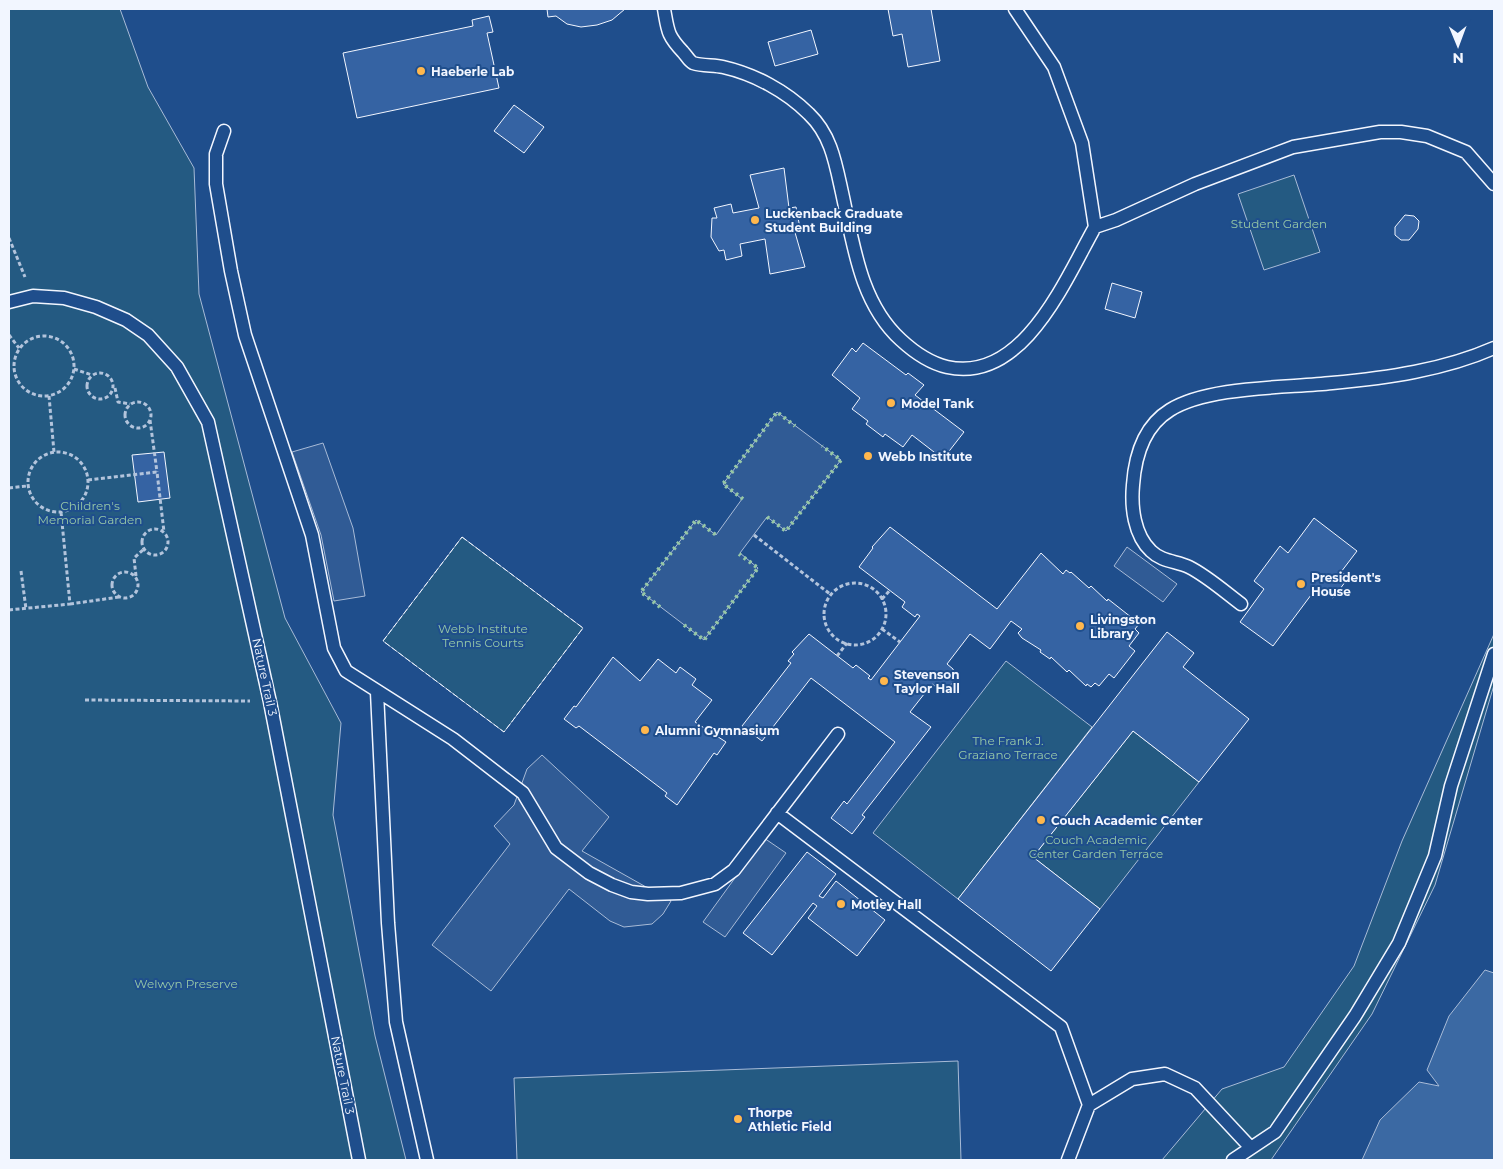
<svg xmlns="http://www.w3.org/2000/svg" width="1503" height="1169" font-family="Montserrat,sans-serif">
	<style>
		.green { fill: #245a82; stroke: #a8bbd7 }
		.parking { fill: #305b95; stroke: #a8bbd7 }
		.water { fill: #3b69a3; stroke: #a8bbd7 }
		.building { fill: #3563a3; stroke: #f2f6ff }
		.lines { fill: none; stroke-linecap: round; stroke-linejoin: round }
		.service-casing { stroke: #f2f6ff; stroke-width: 15 }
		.path { stroke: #b3c4dc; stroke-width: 3; stroke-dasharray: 4 2.5; stroke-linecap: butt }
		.service { stroke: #1f4e8c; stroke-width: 12 }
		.hedge { stroke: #97c8a6; stroke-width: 4; stroke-dasharray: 2.5 4; stroke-linecap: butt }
		.fence { stroke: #f2f6ff; stroke-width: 1; stroke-dasharray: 6 2.5; stroke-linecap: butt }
		.poi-dot { fill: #ffb74d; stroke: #1f4e8c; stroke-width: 2 }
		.labels { text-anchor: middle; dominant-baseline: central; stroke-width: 4; stroke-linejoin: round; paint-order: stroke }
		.poi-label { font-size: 12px; font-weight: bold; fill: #f2f6ff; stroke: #1f4e8c; text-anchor: start }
		.park-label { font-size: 12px; fill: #97c8a6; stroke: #1f4e8c }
		.street-label { font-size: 12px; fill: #f2f6ff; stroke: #1f4e8c }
	</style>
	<rect width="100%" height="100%" fill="#1f4e8c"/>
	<path class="green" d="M9,9H120L148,87L194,168L199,294L285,618L341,723L333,815L375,1036L406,1160H9Z
		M1294,175L1320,252L1264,270L1238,194Z
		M462,537L583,628L504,732L383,641Z
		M1494,634V685L1435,885L1372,1014L1271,1160H1162L1222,1089L1284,1067L1354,966L1402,841Z
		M1006,661L1092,727L958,899L873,833Z
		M1133,731L1199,782L1100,909L1033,857Z
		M958,1061L961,1160H517L514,1078Z"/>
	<path class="parking" d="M777,412L841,460L786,531L767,517L740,553L758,568L704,640L641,592L696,520L716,535L742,499L723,484Z
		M323,443L353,528L365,596L334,601L321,535L292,452Z
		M1127,547L1177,584L1163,602L1114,566Z
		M542,755L609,817L582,851L671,901L663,914L652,924L624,927L610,921L569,889L491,991L432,945L510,844L494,826L514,805L527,769Z
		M764,838L786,853L725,937L703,922Z"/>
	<path class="water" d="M1485,970L1494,973V1160H1362L1380,1120L1419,1082L1439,1086L1427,1070L1449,1016Z"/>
	<path class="building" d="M547,9H625L612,20L597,25L581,27L567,24L556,16L548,17Z
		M888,9H931L940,61L908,67L902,34L893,36Z
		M489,16L493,32L487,33L499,88L357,118L343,53L473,26L472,20Z
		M811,30L818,54L775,66L768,42Z
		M514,105L544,127L524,153L494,131Z
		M784,168L789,208L796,207L800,228L794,229L805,267L770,274L765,239L740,244L742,256L726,260L724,250L719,251L711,237L712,218H717L714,208L731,204L733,213L759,208L750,175Z
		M1405,215L1414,216L1419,221L1418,229L1409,240H1401L1395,235V227Z
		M1112,283L1142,292L1135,318L1105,309Z
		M863,343L906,375L908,373L924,385L915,395L964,432L943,459L912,435L903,447L885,434L883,437L866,424L868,421L852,409L860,398L832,375L852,348L856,352Z
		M164,452L170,498L138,502L132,455Z
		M1314,518L1357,551L1341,572L1349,577L1333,598L1317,587L1273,646L1240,622L1264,589L1254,581L1280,546L1288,553Z
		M890,527L997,609L1041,553L1063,574L1066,570L1070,573L1071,572L1089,588L1091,586L1107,601L1108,599L1136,621L1139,624L1135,629L1139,633L1129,646L1135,651L1114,678L1109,674L1099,686L1095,683L1091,687L1087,684L1086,686L1069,670L1067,672L1051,657L1050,659L1040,652L1041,650L1022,638L1018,633L1022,629L1011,621L990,649L970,634L947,664L953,669L955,676L953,683L946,688H938L932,684L910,712L931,727L862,815L865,817L852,834L831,818L844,801L847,804L895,742L811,678L762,741L742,726L791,663L788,661L794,654L792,652L809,634L853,668L856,665L870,676L868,678L871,680L920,616L917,614L915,617L902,607L905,602L859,567L873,548L872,547Z
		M1167,632L1194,653L1183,667L1249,719L1199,782L1133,731L1033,857L1100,909L1051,971L958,899Z
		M613,657L640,681L658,659L676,673L680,667L696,679L692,685L712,700L695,722L726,742L717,755L714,753L677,805L665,796L667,793L579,726L576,728L564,719L574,706L576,707Z
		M807,852L836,874L819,896L823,898L836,881L885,920L857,956L808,918L817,906L813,903L772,955L743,933Z"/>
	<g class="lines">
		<g class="service-casing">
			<path id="service" d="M664,9C668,31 667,35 683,52C686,55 689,61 693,63C702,66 714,65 723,67C754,74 786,91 809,114C830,134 835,160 841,188C853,241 859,302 901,340C914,352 930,363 947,367C1023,384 1065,280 1095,227L1116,220L1195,184L1293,147L1380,132H1401L1427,136L1466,152L1494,184
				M1015,9L1054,67L1082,143L1095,227
				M224,131L216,154V184L231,271L245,335L312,535L334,648L346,671L453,739L523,793L556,848L589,873L612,885L631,892L648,894L681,893L715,884L734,870L838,734
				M9,302L33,296L64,298L96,307L126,320L148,335L177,367L208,422L270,702L359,1160
				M1241,604C1225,592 1207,576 1189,567C1177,561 1162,562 1151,551C1134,535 1131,507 1133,485C1135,456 1144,426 1170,410C1208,386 1287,388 1332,383C1387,378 1444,370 1494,348
				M377,692L388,923L396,1022L427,1160
				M777,813L1061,1027L1089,1105L1068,1160
				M1089,1105L1132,1079L1165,1074L1195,1088L1251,1148
				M1233,1160L1275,1132L1355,1016L1399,943L1435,856L1451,786L1494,654"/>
		</g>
		<path class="path" d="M9,238L25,277
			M9,335L19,348
			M14 366a30 30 0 1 1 60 0a30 30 0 1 1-60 0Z
			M74,369L92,375
			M87 386a13 13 0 1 1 26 0a13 13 0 1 1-26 0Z
			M115,388L118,402L130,404
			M49,396L54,452
			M125 415a13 13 0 1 1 26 0a13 13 0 1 1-26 0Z
			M150,420L157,472
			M28 482a30 30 0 1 1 60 0a30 30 0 1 1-60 0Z
			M88,480L157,472L164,532
			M9,488L27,486
			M142 542a13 13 0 1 1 26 0a13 13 0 1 1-26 0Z
			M754,535L830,594
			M21,571L26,609
			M112 585a13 13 0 1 1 26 0a13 13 0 1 1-26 0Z
			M136,576L134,558L144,549
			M824 614a31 31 0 1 1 62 0a31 31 0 1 1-62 0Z
			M882,599L890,590
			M70,604L119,597
			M9,610L70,604L61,512
			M882,629L900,642
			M837,656L847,643
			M85,700L250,701"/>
		<use href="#service" class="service"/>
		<path class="hedge" d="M743,499L723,484L777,412L795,426
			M767,517L786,531L841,460L822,446
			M660,607L641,592L696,520L716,535
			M684,625L704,640L758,568L739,554"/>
		<path class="fence" d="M462,537L583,628L504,732L383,641Z"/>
	</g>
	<g class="poi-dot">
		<circle cx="421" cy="71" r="5"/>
		<circle cx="755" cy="220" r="5"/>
		<circle cx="891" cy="403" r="5"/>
		<circle cx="868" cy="456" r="5"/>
		<circle cx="1301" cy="584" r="5"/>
		<circle cx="1080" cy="626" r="5"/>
		<circle cx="884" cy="681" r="5"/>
		<circle cx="645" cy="730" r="5"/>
		<circle cx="1041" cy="820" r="5"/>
		<circle cx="841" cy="904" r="5"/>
		<circle cx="738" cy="1119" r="5"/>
	</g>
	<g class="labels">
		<g class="poi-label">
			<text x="431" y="71">Haeberle Lab</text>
			<text x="765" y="213">Luckenback Graduate<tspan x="765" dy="14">Student Building</tspan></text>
			<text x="901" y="403">Model Tank</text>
			<text x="878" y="456">Webb Institute</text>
			<text x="1311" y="577">President's<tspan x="1311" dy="14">House</tspan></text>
			<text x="1090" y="619">Livingston<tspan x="1090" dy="14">Library</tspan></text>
			<text x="894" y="674">Stevenson<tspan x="894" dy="14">Taylor Hall</tspan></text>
			<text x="655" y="730">Alumni Gymnasium</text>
			<text x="1051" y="820">Couch Academic Center</text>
			<text x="851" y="904">Motley Hall</text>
			<text x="748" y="1112">Thorpe<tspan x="748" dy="14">Athletic Field</tspan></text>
		</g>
		<g class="park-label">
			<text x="1279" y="223">Student Garden</text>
			<text x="90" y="505">Children's<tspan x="90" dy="14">Memorial Garden</tspan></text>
			<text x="483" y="628">Webb Institute<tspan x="483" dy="14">Tennis Courts</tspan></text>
			<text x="1008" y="740">The Frank J.<tspan x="1008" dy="14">Graziano Terrace</tspan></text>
			<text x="1096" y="839">Couch Academic<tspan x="1096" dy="14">Center Garden Terrace</tspan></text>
			<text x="186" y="983">Welwyn Preserve</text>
		</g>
		<g class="street-label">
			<text transform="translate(265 677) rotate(78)">Nature Trail 3</text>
			<text transform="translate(343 1075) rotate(79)">Nature Trail 3</text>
		</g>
	</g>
	<rect width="1503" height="1169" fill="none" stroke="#f2f6ff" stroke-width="20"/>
	<g transform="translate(1458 45) rotate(179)" stroke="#1f4e8c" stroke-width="4" paint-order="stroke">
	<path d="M0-4L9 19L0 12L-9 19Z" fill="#f2f6ff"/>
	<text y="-8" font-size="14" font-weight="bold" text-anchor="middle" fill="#f2f6ff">N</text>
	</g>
</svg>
